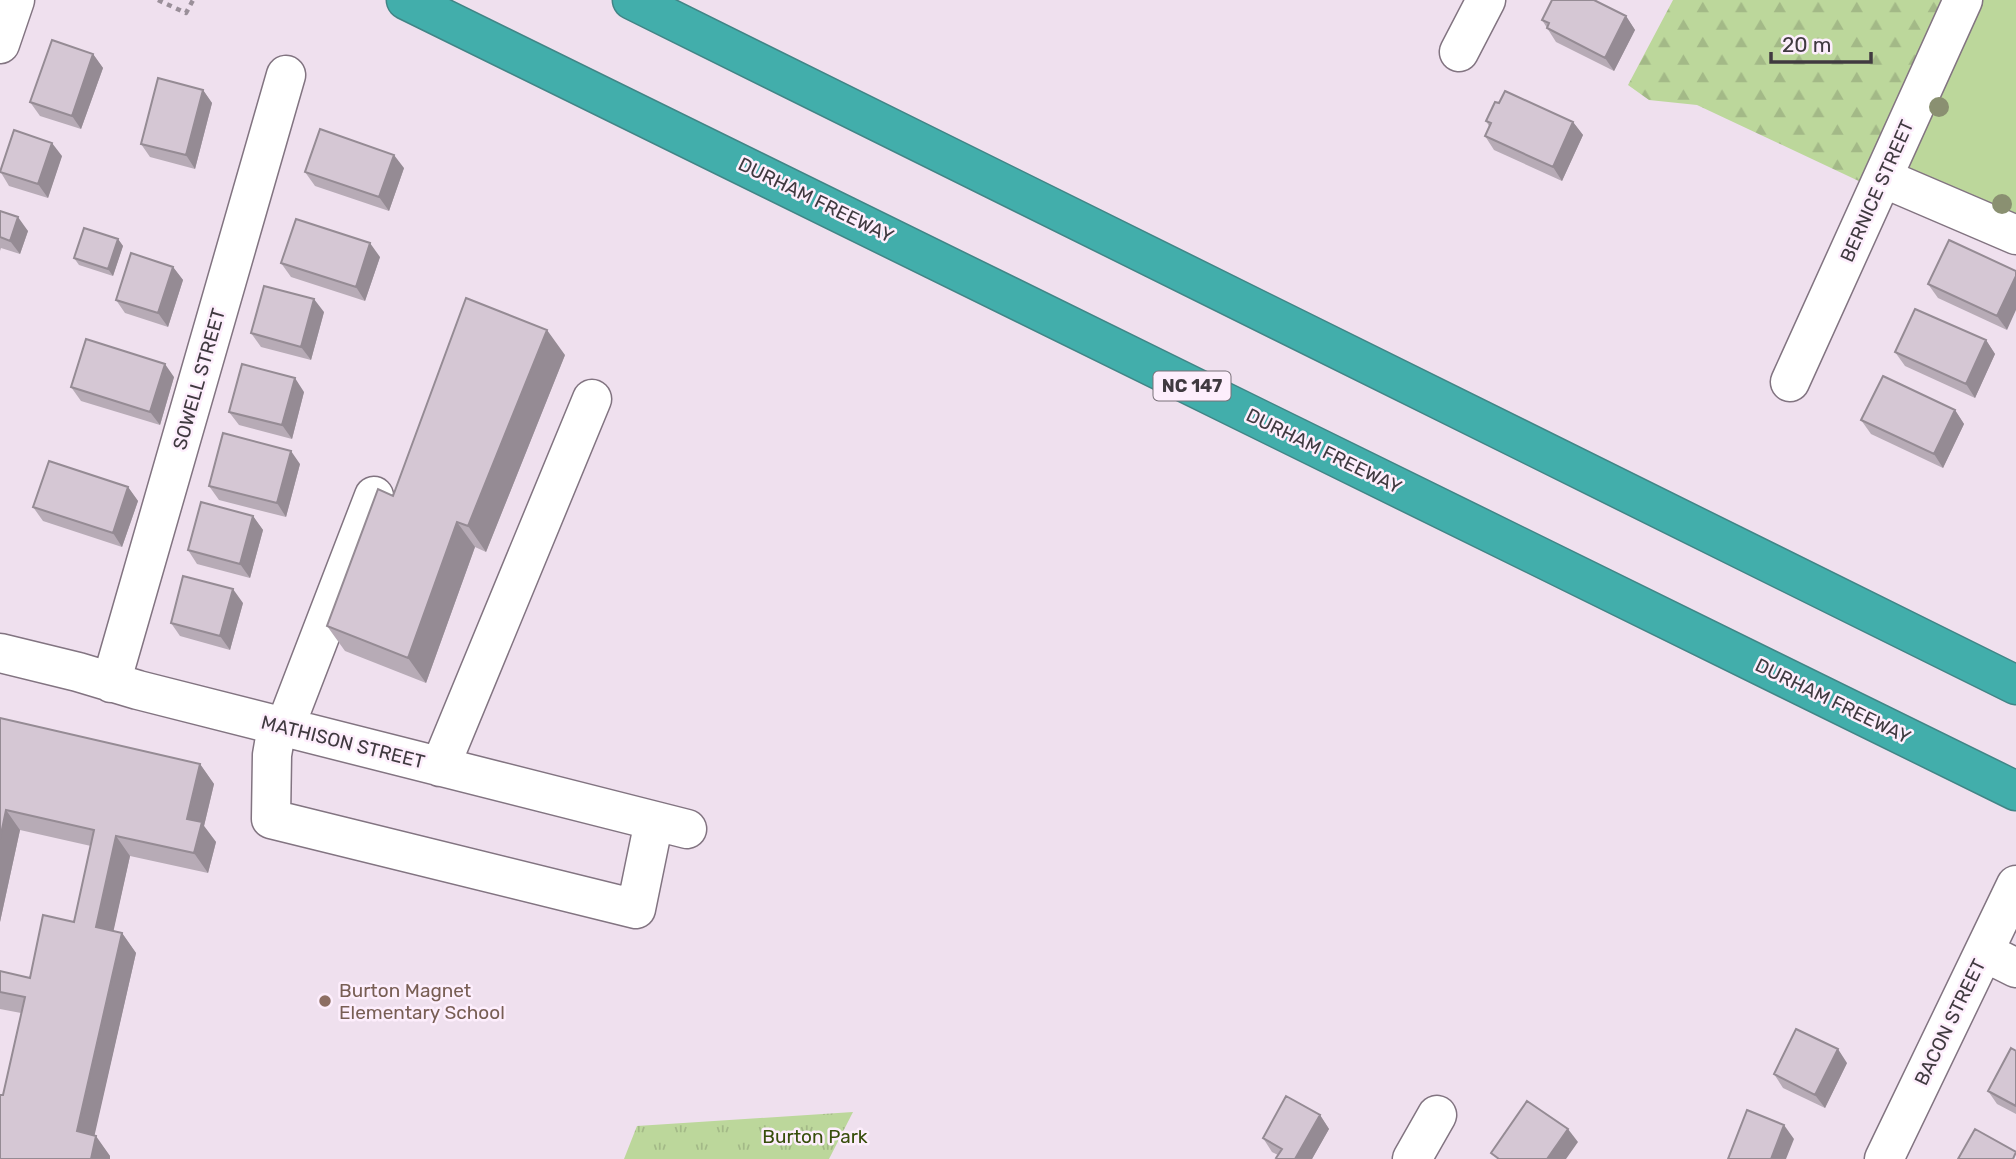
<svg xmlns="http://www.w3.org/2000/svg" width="2016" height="1159" font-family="Rubik,sans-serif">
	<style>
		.green { fill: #bcd79b }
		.forest { fill: url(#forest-firs) }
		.park { fill: url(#park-tufts) }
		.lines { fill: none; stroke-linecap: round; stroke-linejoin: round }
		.minor-casing { stroke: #827481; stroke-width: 41 }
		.highway-casing { stroke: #418586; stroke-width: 41 }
		.path { stroke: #9a8f99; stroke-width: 4.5; stroke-dasharray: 5 5; stroke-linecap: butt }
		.minor { stroke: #fff; stroke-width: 38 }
		.highway { stroke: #42aeab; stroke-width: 38 }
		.tree { fill: #8a9071 }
		.wall { fill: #b7abb6 }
		.shaded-wall { fill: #958b94 }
		.building { fill: #d5c7d4; stroke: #958b94; stroke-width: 2 }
		.education-dot { fill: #8d6e63; stroke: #fdeefc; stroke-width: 2.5 }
		.labels { text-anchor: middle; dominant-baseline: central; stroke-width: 5; stroke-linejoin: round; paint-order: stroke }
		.shield { fill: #fdeefc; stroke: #797078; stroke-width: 2 }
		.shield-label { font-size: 18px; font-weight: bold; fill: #403a40 }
		.street-label { font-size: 19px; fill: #403a40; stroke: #fdeefc }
		.education-label { font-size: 19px; fill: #785e54; stroke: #fdeefc; text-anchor: start }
		.park-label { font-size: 19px; fill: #374e0b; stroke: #fdeefc }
	</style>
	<defs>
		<pattern id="forest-firs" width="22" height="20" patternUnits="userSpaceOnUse" patternTransform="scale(1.75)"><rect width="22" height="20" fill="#bcd79b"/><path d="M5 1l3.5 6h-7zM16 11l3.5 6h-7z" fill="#a3b987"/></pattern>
		<pattern id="park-tufts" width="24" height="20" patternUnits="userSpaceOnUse" patternTransform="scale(1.75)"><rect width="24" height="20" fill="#bcd79b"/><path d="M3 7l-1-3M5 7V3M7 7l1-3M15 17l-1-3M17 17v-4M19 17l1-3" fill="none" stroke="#a3b987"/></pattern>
	</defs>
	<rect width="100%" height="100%" fill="#efe0ee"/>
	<path class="green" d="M1974,0H2016V224L1895,173Z"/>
	<path class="forest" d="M1673,0H1949L1863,183L1697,105L1649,100L1628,85Z"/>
	<path class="park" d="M853,1112L829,1159H624L637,1126Z"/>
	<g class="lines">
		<g class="minor-casing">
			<path id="minor" d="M0,44L15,0
				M1459,52L1486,0
				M1883,178L2016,235
				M1790,382L1963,0
				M0,653L78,672L138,690L687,829
				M111,683L286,75
				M277,726L272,755L271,819L636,909L654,821
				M285,727L374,496
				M440,767L592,399
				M1984,952L2016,968
				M1412,1159L1437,1115
				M1884,1159L2016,885"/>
		</g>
		<g class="highway-casing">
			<path id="highway" d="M406,0L2016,791
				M632,0L2016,685"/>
		</g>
		<path class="path" d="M158,0L186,13L193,0"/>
		<use href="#minor" class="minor"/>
		<use href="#highway" class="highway"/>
	</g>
	<g class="tree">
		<circle cx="1939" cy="107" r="10"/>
		<circle cx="2002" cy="204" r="10"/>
	</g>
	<path class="wall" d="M1626,16L1635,30L1614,71L1556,42L1542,20Z
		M93,54L103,68L81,129L40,116L30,102Z
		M203,90L212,103L195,169L150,157L141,144Z
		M1486,121L1573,122L1583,135L1562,181L1494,150L1485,136L1489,126Z
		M62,156L48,198L9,186L0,171Z
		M404,168L389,211L315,186L305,172Z
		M0,211L28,231L20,254L1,248L0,251Z
		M118,239L123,246L113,276L79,265L74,258Z
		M1949,240L2007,330L1938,298L1928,284Z
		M380,257L365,301L291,277L281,263Z
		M173,267L183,280L168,327L125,313L116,300Z
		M324,312L311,360L261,347L251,333Z
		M1986,340L1995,354L1975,398L1905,366L1895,352Z
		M565,355L486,552L475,547L426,683L345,651L327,626L393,496Z
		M174,377L160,425L81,401L71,387Z
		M304,392L292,439L239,425L229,412Z
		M1955,410L1964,424L1943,468L1871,434L1861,420Z
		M300,464L286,517L219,500L209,486Z
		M128,487L138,501L122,547L43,521L33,507Z
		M253,516L263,530L250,578L197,564L188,550Z
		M243,603L230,650L180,636L171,623Z
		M0,718L200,764L214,784L204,826L216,842L208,873L130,856L113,931L122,933L136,953L94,1135L110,1156V1159H0L3,1095L21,1013L0,1009V971L30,978L74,922L91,846L20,830L0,922Z
		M2016,1051V1114L1997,1104L1988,1091Z
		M1847,1063L1825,1108L1783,1088L1774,1074Z
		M1320,1115L1329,1129L1312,1159H1277L1276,1158L1278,1155L1272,1152L1263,1138Z"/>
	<path class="shaded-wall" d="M1626,16L1635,30L1614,71L1605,58Z
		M93,54L103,68L81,129L72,116Z
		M203,90L212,103L195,169L186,155Z
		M1573,122L1583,135L1562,181L1553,167Z
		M52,143L62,156L48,198L38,184Z
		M394,155L404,168L389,211L379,197Z
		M18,217L28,231L20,254L10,241Z
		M118,239L123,246L113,276L108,269Z
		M370,243L380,257L365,301L356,287Z
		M173,267L183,280L168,327L158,313Z
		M2016,276V310L2007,330L1997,316Z
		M314,299L324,312L311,360L301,347Z
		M547,330L565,355L486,552L468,526Z
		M1986,340L1995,354L1975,398L1966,384Z
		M165,364L174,377L160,425L150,412Z
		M295,378L304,392L292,439L282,425Z
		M1955,410L1964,424L1943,468L1934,454Z
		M291,451L300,464L286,517L277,503Z
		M128,487L138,501L122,547L113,533Z
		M253,516L263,530L250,578L240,564Z
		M457,522L475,547L426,683L408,658Z
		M233,589L243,603L230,650L220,636Z
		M200,764L214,784L204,826L216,842L208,873L194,853L187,819Z
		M6,810L20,830L0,922V839Z
		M116,836L130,856L110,947L96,927Z
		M122,933L136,953L91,1151L77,1131Z
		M1838,1049L1847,1063L1825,1108L1815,1095Z
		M1320,1115L1329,1129L1312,1159H1295Z
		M1784,1125L1794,1139L1786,1159H1771Z
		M1568,1129L1578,1142L1566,1159H1547Z
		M96,1136L110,1156V1159H91Z"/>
	<path class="building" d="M1552,0H1594L1626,16L1605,58L1547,28L1549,23L1542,20Z
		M52,40L93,54L72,116L30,102Z
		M158,78L203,90L186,155L141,144Z
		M1505,91L1573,122L1553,167L1485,136L1491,123L1486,121L1495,102L1499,103Z
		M320,129L394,155L379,197L305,172Z
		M14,130L52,143L38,184L0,172Z
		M0,211L18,217L10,241L0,237Z
		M296,219L370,243L356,287L281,263Z
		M84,228L118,239L108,269L74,258Z
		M1949,240L2016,271V276L1997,316L1928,284Z
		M131,253L173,267L158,313L116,300Z
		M264,286L314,299L301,347L251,333Z
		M466,298L547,330L468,526L457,522L408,658L327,626L378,489L393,496Z
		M1915,309L1986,340L1966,384L1895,352Z
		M86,339L165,364L150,412L71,387Z
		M242,364L295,378L282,425L229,412Z
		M1883,376L1955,410L1934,454L1861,420Z
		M223,433L291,451L277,503L209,486Z
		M49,461L128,487L113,533L33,507Z
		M201,502L253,516L240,564L188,550Z
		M183,576L233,589L220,636L171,623Z
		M0,718L200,764L187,819L202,822L194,853L116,836L96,927L122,933L77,1131L96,1136L91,1159H0V1095H3L25,997L0,992V971L30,978L43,915L74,922L94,830L6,810L0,839Z
		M1796,1029L1838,1049L1815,1095L1774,1074Z
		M2011,1048L2016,1051V1106L1988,1091Z
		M1286,1096L1320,1115L1295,1159H1278L1276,1158L1282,1149L1263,1138Z
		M1527,1101L1568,1129L1547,1159H1499L1491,1153Z
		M1747,1110L1784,1125L1771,1159H1728Z
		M1975,1129L2016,1152L2013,1159H1958Z"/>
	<circle class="education-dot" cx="325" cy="1001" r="7"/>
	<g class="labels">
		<rect class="shield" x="1153.5" y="371.5" width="77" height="29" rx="5"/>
		<g class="shield-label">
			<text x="1192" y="386">NC 147</text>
		</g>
		<g class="street-label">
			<text transform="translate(1877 191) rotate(-66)">BERNICE STREET</text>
			<text transform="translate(816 200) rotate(26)">DURHAM FREEWAY</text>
			<text transform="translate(199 379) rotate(-74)">SOWELL STREET</text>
			<text transform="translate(1324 451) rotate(26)">DURHAM FREEWAY</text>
			<text transform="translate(1833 701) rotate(26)">DURHAM FREEWAY</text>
			<text transform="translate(343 742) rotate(14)">MATHISON STREET</text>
			<text transform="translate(1950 1022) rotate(-64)">BACON STREET</text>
		</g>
		<g class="education-label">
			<text x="339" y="990">Burton Magnet<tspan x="339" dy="22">Elementary School</tspan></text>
		</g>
		<g class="park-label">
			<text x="815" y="1136">Burton Park</text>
		</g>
	</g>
	<path d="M1771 52v10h100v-10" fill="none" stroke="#403a40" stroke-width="3.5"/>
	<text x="1782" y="52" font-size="21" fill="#403a40" stroke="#fdeefc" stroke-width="5" paint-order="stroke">20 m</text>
</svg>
